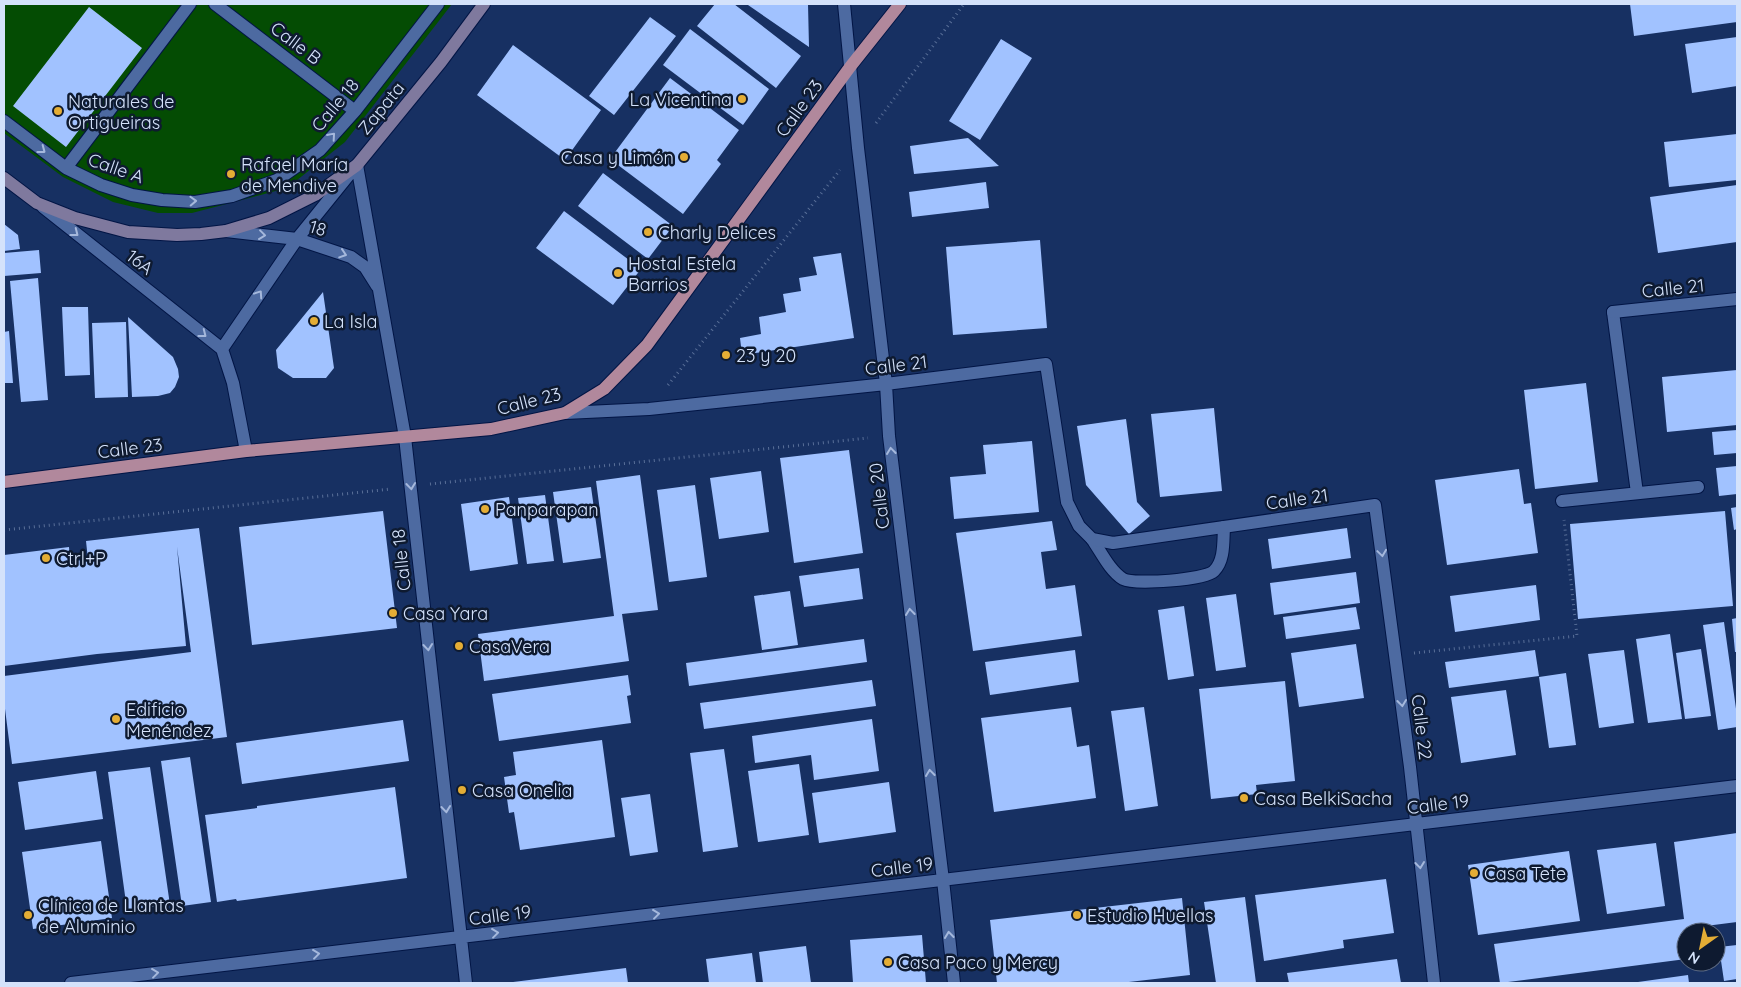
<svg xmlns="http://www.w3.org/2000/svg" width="1741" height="987" font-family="Quicksand,sans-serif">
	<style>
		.green { fill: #044c03 }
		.building { fill: #a1c2ff }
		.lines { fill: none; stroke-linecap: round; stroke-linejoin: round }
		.service-casing { stroke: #021545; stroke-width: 14 }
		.minor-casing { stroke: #021545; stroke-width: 14 }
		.secondary-casing { stroke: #021545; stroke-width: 14 }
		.primary-casing { stroke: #021545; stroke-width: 14 }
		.path { stroke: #596f98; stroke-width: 3; stroke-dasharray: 1 4; stroke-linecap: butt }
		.service { stroke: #4d6aa1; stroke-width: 12 }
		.minor { stroke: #4d6aa1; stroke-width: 12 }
		.secondary { stroke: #7f799e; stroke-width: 12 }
		.primary { stroke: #b1889c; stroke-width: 12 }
		.oneway { stroke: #a5b8dc }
		.poi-dot { fill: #e4ad35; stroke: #0e1a30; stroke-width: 2 }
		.labels { text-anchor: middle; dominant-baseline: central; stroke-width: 5; stroke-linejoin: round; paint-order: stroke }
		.street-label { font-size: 18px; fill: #d4e2fb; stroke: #0e1a30 }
		.poi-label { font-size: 18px; fill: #d4e2fb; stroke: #0e1a30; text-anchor: start }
	</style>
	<rect width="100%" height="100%" fill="#173062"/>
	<path class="green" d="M4,4H452L345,142L287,188L192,213H158L113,202L63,177L4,133Z"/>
	<path class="building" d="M715,4H734L801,56L776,88L697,26Z
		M749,4H808L809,47L748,5Z
		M1630,4H1737V22L1634,36Z
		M89,7L142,48L66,147L13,106Z
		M650,17L676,36L614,115L589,96Z
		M690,29L769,89L743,125L663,65Z
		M1737,37V86L1692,93L1685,44Z
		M1001,39L1032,58L980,140L949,121Z
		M513,45L601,110L565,160L477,95Z
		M670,78L739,130L717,160L721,164L683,214L610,159Z
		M1737,134V180L1669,187L1664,142Z
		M968,138L999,166L914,174L910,146Z
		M603,173L673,226L648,259L578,206Z
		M986,182L989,208L912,217L909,192Z
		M1737,185V242L1658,253L1650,197Z
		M564,211L641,269L613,305L536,248Z
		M4,224L18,235L20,249L4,251Z
		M1040,240L1047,328L953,335L946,247Z
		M39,250L41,273L4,276V253Z
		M841,253L854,338L742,355L740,338L761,334L759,317L786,312L783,294L801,291L799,278L817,275L813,257Z
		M38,278L48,400L21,402L10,281Z
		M323,292L334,368L326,378H293L278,368L276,350Z
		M62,307H88L90,375L65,376Z
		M128,317L173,357L178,369L179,377L175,387L170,393L158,396L132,397Z
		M126,322L128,397L95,398L92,323Z
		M9,331L13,383H4V332Z
		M1737,370V425L1667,432L1662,377Z
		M1586,383L1598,482L1535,489L1524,390Z
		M1214,408L1222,491L1160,497L1151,414Z
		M1126,419L1137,502L1150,516L1129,534L1086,485L1077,426Z
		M1737,430V453L1714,455L1712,432Z
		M1032,441L1039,512L954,519L950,477L986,474L983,445Z
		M849,450L863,553L794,563L780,458Z
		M1737,466V494L1719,496L1716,468Z
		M1519,469L1524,504L1531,503L1538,553L1447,565L1435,480Z
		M761,471L769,532L719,539L710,478Z
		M640,475L658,610L622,614L629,661L484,681L478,634L614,616L596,481Z
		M695,485L707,577L669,582L657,490Z
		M591,487L601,558L563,563L553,492Z
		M545,495L554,561L527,564L518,498Z
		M509,497L518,564L470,571L461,504Z
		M1737,507V529L1734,530L1731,508Z
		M383,511L397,628L252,645L239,527Z
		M1725,511L1733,606L1578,619L1570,524Z
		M1052,521L1057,550L1041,552L1046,589L1075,585L1082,636L973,651L956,533Z
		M199,528L227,737L12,764L4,701V676L191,652L177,547L186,646L97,654L4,666V555L69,547L70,561L88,560L86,541Z
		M1347,528L1351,558L1272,569L1268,539Z
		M859,568L863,599L804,607L799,576Z
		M1356,572L1360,603L1274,615L1270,583Z
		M1536,585L1540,620L1455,632L1450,596Z
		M790,591L798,645L762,650L754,596Z
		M1236,594L1246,667L1216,671L1206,598Z
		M1184,606L1194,676L1168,680L1158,610Z
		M1356,607L1360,629L1286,639L1283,617Z
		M1737,618V652H1735L1732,619Z
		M1724,622L1737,716V727L1718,730L1703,625Z
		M1670,634L1682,719L1648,723L1636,639Z
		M864,639L867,662L689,686L686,663Z
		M1356,644L1364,698L1299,707L1291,653Z
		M1701,649L1711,716L1685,719L1676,653Z
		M1075,650L1079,682L990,695L985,662Z
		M1535,650L1539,676L1449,688L1445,662Z
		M1624,650L1634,723L1599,728L1588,654Z
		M1566,673L1576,745L1549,748L1539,677Z
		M628,675L631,695L627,696L631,723L499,741L492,694Z
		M872,680L876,706L704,729L700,703Z
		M1285,681L1295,781L1256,785L1257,794L1211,799L1199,689Z
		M1506,690L1516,755L1461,763L1451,697Z
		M1071,707L1077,747L1089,745L1096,798L994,812L981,718Z
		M1144,707L1158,806L1125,811L1111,711Z
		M872,719L879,771L814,780L811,755L755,763L752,736Z
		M403,720L409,761L242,784L236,743Z
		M602,740L615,837L520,850L514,812L509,813L504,777L516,775L513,752Z
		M724,749L738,847L703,852L690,753Z
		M190,757L211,902L182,906L161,761Z
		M799,764L809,835L758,842L748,771Z
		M150,767L170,905L127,910L108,772Z
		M96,771L103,819L25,830L18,782Z
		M889,782L896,832L819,843L812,793Z
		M395,787L407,878L237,901L236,899L217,902L205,815L257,808V806Z
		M650,794L658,852L630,856L621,798Z
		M1737,833V922L1690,928V932H1686V959L1500,983L1494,944L1684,919L1674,842Z
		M101,841L112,918L33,929L22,852Z
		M1656,843L1665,906L1607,914L1597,850Z
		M1569,851L1580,921L1478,935L1468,865Z
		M1386,879L1394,933L1343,940L1344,948L1264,961L1255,895Z
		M1245,897L1256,983H1216L1204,902Z
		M1182,898L1190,975L1120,983H997L990,920Z
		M922,935L926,983H853L850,940Z
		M1737,945V979L1724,981L1719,947Z
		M806,946L811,983H763L759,952Z
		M752,953L756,983H709L706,959Z
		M1397,959L1401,983H1289L1287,973Z
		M626,968L628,983H513V982Z
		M1688,975L1689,983H1638V982Z"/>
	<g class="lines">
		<g class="service-casing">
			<path id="service" d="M215,4L355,111
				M4,121L66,168L101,185L132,195L162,200L195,202L232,196L277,180L320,150L355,111L438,4
				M66,168L190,4
				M1613,312L1637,493
				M1562,501L1698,487
				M1092,539C1101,552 1110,571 1123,579C1135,585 1205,580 1214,571C1225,560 1223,541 1224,527"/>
		</g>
		<g class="minor-casing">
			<path id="minor" d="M844,4L858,148L886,384L889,436L943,880L954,983
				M357,165L405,437L466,983
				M43,207L222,349L233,383L246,451
				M226,231L297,239L351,257L365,267L377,286
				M1613,312L1737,299
				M222,349L297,239L352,171
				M565,413L649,409L886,384L1046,364L1067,502L1079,526L1092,539L1113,543L1375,505L1410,767L1434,983
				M71,983L1737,786"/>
		</g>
		<g class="secondary-casing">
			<path id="secondary" d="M4,178L37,203L75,218L128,232L177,235L201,234L226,231L269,218L315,195L357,165L441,62L484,4"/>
		</g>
		<g class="primary-casing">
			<path id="primary" d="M4,482L246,451L491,429L565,413L604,389L647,345L850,67L900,4"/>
		</g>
		<path class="path" d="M876,123L964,4
			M668,385L840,170
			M430,484L868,438
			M4,530L391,489
			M1414,653L1577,636L1564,520"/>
		<use href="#service" class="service"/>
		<use href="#minor" class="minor"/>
		<use href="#secondary" class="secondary"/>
		<use href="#primary" class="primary"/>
	</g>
	<defs><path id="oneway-chevron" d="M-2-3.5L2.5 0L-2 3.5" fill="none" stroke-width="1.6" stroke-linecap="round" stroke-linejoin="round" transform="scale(1.25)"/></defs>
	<g class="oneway">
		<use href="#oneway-chevron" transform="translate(332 136) rotate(-49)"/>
		<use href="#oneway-chevron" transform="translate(42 150) rotate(37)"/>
		<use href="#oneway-chevron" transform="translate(193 201) rotate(-2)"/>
		<use href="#oneway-chevron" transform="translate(75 233) rotate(38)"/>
		<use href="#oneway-chevron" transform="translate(262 235) rotate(7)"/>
		<use href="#oneway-chevron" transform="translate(343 254) rotate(18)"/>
		<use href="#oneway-chevron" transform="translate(259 294) rotate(-56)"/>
		<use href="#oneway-chevron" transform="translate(203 334) rotate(38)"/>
		<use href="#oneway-chevron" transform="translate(891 451) rotate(-97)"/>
		<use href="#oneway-chevron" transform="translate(411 486) rotate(84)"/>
		<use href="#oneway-chevron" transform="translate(1382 553) rotate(82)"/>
		<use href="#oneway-chevron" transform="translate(910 612) rotate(-97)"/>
		<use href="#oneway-chevron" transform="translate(428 647) rotate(84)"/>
		<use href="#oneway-chevron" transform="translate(1402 703) rotate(83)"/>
		<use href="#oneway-chevron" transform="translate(930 773) rotate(-97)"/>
		<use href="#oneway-chevron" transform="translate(446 809) rotate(84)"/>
		<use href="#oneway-chevron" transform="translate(1420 865) rotate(83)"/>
		<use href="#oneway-chevron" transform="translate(656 914) rotate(-7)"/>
		<use href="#oneway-chevron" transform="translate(495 933) rotate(-7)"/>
		<use href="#oneway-chevron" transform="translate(949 935) rotate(-96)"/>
		<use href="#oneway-chevron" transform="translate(316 954) rotate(-7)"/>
		<use href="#oneway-chevron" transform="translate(155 973) rotate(-7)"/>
	</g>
	<g class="poi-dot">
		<circle cx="742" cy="99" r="5"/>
		<circle cx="58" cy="111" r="5"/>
		<circle cx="684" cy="157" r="5"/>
		<circle cx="231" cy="174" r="5"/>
		<circle cx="648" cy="232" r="5"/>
		<circle cx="618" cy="273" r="5"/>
		<circle cx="314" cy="321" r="5"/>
		<circle cx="726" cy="355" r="5"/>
		<circle cx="485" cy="509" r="5"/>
		<circle cx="46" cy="558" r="5"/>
		<circle cx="393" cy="613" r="5"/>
		<circle cx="459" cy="646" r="5"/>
		<circle cx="116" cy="719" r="5"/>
		<circle cx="462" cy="790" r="5"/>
		<circle cx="1244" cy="798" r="5"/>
		<circle cx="1474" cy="873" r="5"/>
		<circle cx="28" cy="915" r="5"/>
		<circle cx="1077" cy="915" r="5"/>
		<circle cx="888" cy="962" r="5"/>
	</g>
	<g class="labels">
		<g class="street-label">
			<text transform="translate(296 43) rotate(37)">Calle B</text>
			<text transform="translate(335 105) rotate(-50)">Calle 18</text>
			<text transform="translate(381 108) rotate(-51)">Zapata</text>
			<text transform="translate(799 108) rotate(-54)">Calle 23</text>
			<text transform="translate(116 168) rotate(19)">Calle A</text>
			<text transform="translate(318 228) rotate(17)">18</text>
			<text transform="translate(140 262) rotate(38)">16A</text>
			<text transform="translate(1673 288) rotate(-6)">Calle 21</text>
			<text transform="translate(896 365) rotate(-7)">Calle 21</text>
			<text transform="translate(529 401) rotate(-14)">Calle 23</text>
			<text transform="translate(130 448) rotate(-7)">Calle 23</text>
			<text transform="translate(879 496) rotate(-97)">Calle 20</text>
			<text transform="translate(1297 499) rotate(-8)">Calle 21</text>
			<text transform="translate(401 560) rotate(-96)">Calle 18</text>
			<text transform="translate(1422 727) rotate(83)">Calle 22</text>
			<text transform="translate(1438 804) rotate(-7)">Calle 19</text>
			<text transform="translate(902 867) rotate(-7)">Calle 19</text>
			<text transform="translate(500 915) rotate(-7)">Calle 19</text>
		</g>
		<g class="poi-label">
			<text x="732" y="99" text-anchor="end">La Vicentina</text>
			<text x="68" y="101">Naturales de<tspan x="68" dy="21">Ortigueiras</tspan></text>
			<text x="674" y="157" text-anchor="end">Casa y Limón</text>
			<text x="241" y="164">Rafael María<tspan x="241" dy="21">de Mendive</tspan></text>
			<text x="658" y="232">Charly Delices</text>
			<text x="628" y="263">Hostal Estela<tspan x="628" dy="21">Barrios</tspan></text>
			<text x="324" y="321">La Isla</text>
			<text x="736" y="355">23 y 20</text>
			<text x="495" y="509">Panparapan</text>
			<text x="56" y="558">Ctrl+P</text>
			<text x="403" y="613">Casa Yara</text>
			<text x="469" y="646">CasaVera</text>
			<text x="126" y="709">Edificio<tspan x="126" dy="21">Menéndez</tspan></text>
			<text x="472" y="790">Casa Onelia</text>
			<text x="1254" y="798">Casa BelkiSacha</text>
			<text x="1484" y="873">Casa Tete</text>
			<text x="38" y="905">Clínica de Llantas<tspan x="38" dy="21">de Aluminio</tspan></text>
			<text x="1087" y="915">Estudio Huellas</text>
			<text x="898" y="962">Casa Paco y Mercy</text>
		</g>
	</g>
	<rect width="1741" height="987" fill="none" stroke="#d4e2fb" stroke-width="10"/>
	<g transform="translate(1701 947) rotate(213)"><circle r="24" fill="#0e1a30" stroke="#5d6a81"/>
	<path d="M0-4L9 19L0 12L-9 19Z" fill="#e4ad35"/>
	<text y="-8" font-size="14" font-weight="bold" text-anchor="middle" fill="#d4e2fb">N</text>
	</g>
</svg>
